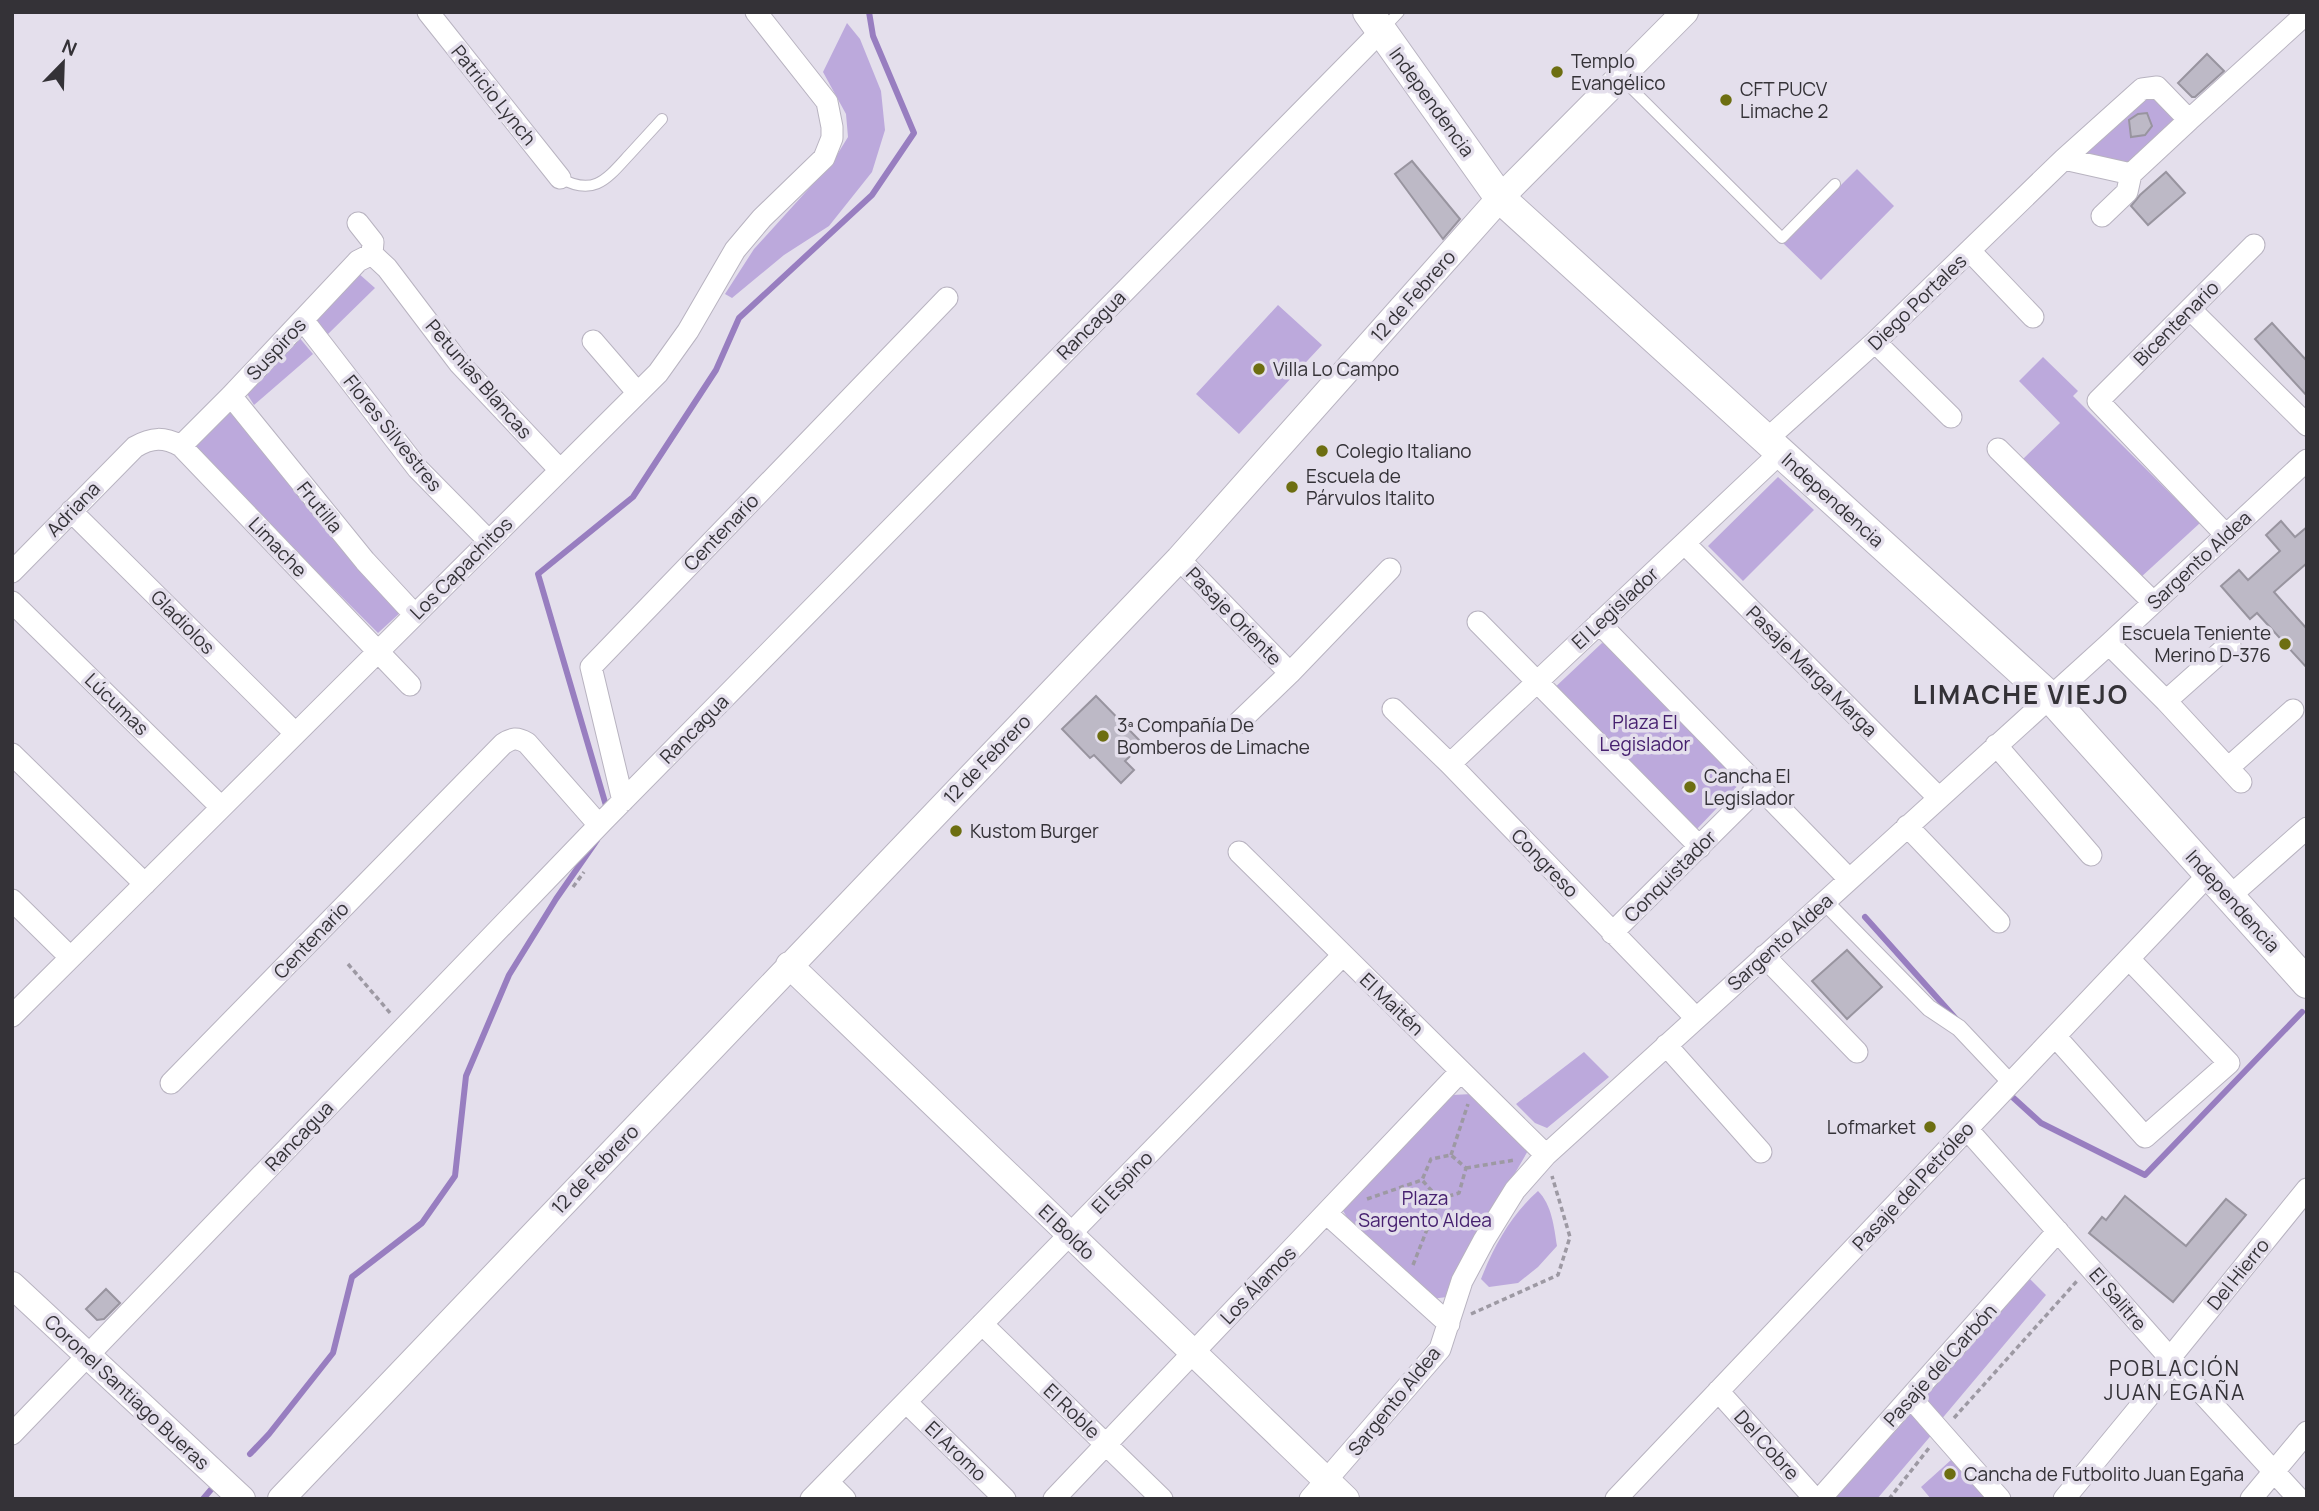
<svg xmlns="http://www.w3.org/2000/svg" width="2319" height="1511" font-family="Manrope,sans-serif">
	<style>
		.green { fill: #bca9dc }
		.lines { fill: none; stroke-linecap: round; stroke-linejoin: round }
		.stream { stroke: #987ec0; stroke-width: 6 }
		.building { fill: #bdb9c6; stroke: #98949f; stroke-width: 2 }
		.service-casing { stroke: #b8b3c0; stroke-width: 12 }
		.pedestrian-casing { stroke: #b8b3c0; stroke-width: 18 }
		.minor-casing { stroke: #b8b3c0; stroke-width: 23 }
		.tertiary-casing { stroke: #b8b3c0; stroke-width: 28 }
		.secondary-casing { stroke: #b8b3c0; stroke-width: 32 }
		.path { stroke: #9d99a3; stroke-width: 3.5; stroke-dasharray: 5 3.5; stroke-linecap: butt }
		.service { stroke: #fff; stroke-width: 10 }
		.pedestrian { stroke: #fff; stroke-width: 16 }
		.minor { stroke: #fff; stroke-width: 21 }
		.tertiary { stroke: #fff; stroke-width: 26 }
		.secondary { stroke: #fff; stroke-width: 30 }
		.poi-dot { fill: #6d6e11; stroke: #e4dfec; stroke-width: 2.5 }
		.labels { text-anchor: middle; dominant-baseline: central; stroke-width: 7; stroke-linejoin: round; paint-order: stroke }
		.poi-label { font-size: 19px; fill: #343237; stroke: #e4dfec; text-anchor: start }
		.street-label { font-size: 19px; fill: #343237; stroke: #e4dfec }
		.park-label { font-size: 19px; fill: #46206f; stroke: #e4dfec }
		.neighbourhood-label { font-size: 21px; letter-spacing: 2px; fill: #343237; stroke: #e4dfec }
		.district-label { font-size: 26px; font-weight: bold; letter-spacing: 2px; fill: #343237; stroke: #e4dfec }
	</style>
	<rect width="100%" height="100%" fill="#e4dfec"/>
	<path class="green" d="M847,23L860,39L881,91L885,130L872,172L829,226L784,255L732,298L725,294L754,249L832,163L848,137L846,114L823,72Z
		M2155,91L2178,120L2127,165L2087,153L2090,145Z
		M1857,169L1894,206L1821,280L1783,243Z
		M358,273L375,288L327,335L313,318Z
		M1278,305L1322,345L1239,434L1196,394Z
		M298,336L313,354L254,405L244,389Z
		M2043,357L2078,391L2073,396L2200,523L2140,578L2023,459L2060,423L2019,381Z
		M233,410L402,611L378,633L190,445Z
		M1778,477L1814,510L1743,581L1708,546Z
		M1602,643L1613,647L1740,775L1736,788L1696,830L1550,692Z
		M1584,1052L1609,1077L1547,1128L1535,1123L1516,1104Z
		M1472,1094L1529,1149L1475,1242L1447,1297L1431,1299L1348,1219L1342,1209L1452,1095Z
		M1538,1191C1552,1205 1554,1227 1557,1246L1538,1267L1518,1283L1489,1287L1481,1279C1494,1246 1511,1215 1538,1191Z
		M2027,1276L2046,1295L1940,1421L1921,1398Z
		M1914,1408L1934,1432L1877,1499H1835L1832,1495Z
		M1951,1460L1987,1499H1931L1921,1487Z"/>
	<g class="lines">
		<path class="stream" d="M607,809L538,574L633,497L716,370L739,318L872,195L914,133L873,36L869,12
			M1865,917L1957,1020
			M2008,1093L2041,1123L2145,1175L2302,1012
			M250,1454L269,1434L333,1353L352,1277L422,1223L455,1176L466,1076L509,975L556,899L597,840
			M203,1499L214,1486"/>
	</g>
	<path class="building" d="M2207,54L2224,71L2195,97H2192L2178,83Z
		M2147,113L2152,126L2145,135L2131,137L2129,120L2138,114Z
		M1412,161L1460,219L1443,239L1395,174Z
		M2166,172L2185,193L2148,225L2131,206L2140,195Z
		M2272,323L2307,361V396L2255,339Z
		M2281,521L2295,537L2307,527V563L2274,592L2307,629V668L2257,613L2250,619L2221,586L2239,570L2248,580L2280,551L2266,535Z
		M1096,696L1143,744L1125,761L1134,770L1121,783L1094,755L1090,758L1062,729Z
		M1847,950L1882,987L1847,1019L1812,981Z
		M2125,1196L2186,1246L2226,1199L2246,1215L2173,1302L2089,1233L2102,1217L2106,1220Z
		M106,1289L120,1303L104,1319L97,1320L86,1309Z"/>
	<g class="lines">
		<g class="service-casing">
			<path id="service" d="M1382,30L1399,12
				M1620,77L1782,238L1835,184
				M560,178C594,197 607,179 629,155C640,143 651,131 662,119"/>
		</g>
		<g class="pedestrian-casing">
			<path id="pedestrian" d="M1824,901L1929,1008L1959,1028L2011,1083"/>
		</g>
		<g class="minor-casing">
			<path id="minor" d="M428,12L560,178
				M2064,159L2131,174L2189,120
				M2102,216L2127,192L2131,174
				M358,223L373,242L372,254
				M1970,251L2033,317
				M372,254L387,268L459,363L560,470
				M2190,309L2307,425
				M303,320L418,469L488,540
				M593,341L637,392
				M1875,342L1951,417
				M231,396L365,561L414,614
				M1766,440L1875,342L2064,159L2142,89L2157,87L2189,120L2307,13
				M181,446L231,396L358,261L372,254
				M1998,449L2153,602
				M71,511L295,733
				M2225,534L2098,401L2254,245
				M1685,544L1938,797
				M1179,559L1290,673
				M12,572L135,447C152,437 164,437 181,446L410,685
				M12,602L221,807
				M1478,622L1700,847
				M1599,623L1849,879
				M2109,644L2166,701L2241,782
				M2166,701L2230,644
				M1393,709L1450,764L1696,1018
				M1238,723L1290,673L1390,569
				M1996,745L2091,855
				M12,754L145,884
				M1450,764L1780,453
				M2228,768L2293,710
				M623,801L591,667L947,298
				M1907,826L1999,922
				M1239,852L1546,1155
				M2229,897L2307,828
				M12,900L70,957
				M1612,933L1758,788
				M1764,956L1857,1052
				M12,1016L658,373L688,331L735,250L762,218L824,158L832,138V127L827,102L756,12
				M2055,1036L2145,1137L2229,1063L2129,959
				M1666,1045L1761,1152
				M171,1083L503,744C512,738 517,737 527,743L599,825
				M1967,1129L2170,1358L2299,1499
				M1326,1213L1449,1324
				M982,1324L1162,1499
				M1718,1391L1815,1499
				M1911,1398L2000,1499
				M906,1402L1005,1499
				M12,1434L604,820L1381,31
				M828,1482L845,1499
				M811,1499L1343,955
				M1054,1499L1461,1071
				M1310,1499L1440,1349L1462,1281L1484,1240L1515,1190L1546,1155L2109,644L2307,460
				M1616,1499L2209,874
				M1820,1499L2058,1231
				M2064,1499L2162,1380L2170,1358L2307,1189
				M2251,1499L2307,1432"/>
		</g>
		<g class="tertiary-casing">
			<path id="tertiary" d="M789,965L1346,1499
				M12,1285L242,1499
				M281,1499L1179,559L1500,198L1685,12"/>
		</g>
		<g class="secondary-casing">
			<path id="secondary" d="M1368,12L1500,198L2049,696L2307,983"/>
		</g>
		<path class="path" d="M573,887L584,872
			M348,964L391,1014
			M1451,1155L1468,1104
			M1466,1168L1515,1160
			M1367,1199L1422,1180L1439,1199L1459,1193L1466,1168L1451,1155L1431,1159L1422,1180
			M1413,1265L1439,1199
			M1471,1314L1558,1275L1570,1237L1552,1176
			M1954,1418L2077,1281
			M1889,1499L1929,1448"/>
		<use href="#service" class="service"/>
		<use href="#pedestrian" class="pedestrian"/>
		<use href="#minor" class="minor"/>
		<use href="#tertiary" class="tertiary"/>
		<use href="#secondary" class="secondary"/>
	</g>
	<g class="poi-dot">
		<circle cx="1557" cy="72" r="7"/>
		<circle cx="1726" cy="100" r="7"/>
		<circle cx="1259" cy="369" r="7"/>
		<circle cx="1322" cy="451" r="7"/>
		<circle cx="1292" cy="487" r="7"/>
		<circle cx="2285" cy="644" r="7"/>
		<circle cx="1103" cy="736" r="7"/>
		<circle cx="1690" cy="787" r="7"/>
		<circle cx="956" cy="831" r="7"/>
		<circle cx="1930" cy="1127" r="7"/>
		<circle cx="1950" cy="1474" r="7"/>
	</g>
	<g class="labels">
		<g class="poi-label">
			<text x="1571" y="61">Templo<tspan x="1571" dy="22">Evangélico</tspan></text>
			<text x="1740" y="89">CFT PUCV<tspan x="1740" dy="22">Limache 2</tspan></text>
			<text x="1273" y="369">Villa Lo Campo</text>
			<text x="1336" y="451">Colegio Italiano</text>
			<text x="1306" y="476">Escuela de<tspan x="1306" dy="22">Párvulos Italito</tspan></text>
			<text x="2271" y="633" text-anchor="end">Escuela Teniente<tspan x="2271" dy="22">Merino D-376</tspan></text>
			<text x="1117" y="725">3ª Compañía De<tspan x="1117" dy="22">Bomberos de Limache</tspan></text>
			<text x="1704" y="776">Cancha El<tspan x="1704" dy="22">Legislador</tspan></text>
			<text x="970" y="831">Kustom Burger</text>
			<text x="1916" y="1127" text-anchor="end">Lofmarket</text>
			<text x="1964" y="1474">Cancha de Futbolito Juan Egaña</text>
		</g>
		<g class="street-label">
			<text transform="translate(494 95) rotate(51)">Patricio Lynch</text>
			<text transform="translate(1432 102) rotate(54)">Independencia</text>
			<text transform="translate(1413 296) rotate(-48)">12 de Febrero</text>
			<text transform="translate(1917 302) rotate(-44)">Diego Portales</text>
			<text transform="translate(2176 323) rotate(-45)">Bicentenario</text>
			<text transform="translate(1091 325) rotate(-45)">Rancagua</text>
			<text transform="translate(276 349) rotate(-47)">Suspiros</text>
			<text transform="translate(479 379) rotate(49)">Petunias Blancas</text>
			<text transform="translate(393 433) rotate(51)">Flores Silvestres</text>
			<text transform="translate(1833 500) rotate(42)">Independencia</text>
			<text transform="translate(320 507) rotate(51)">Frutilla</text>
			<text transform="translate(73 509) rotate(-46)">Adriana</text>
			<text transform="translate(721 532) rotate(-46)">Centenario</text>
			<text transform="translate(278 547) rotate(46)">Limache</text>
			<text transform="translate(2199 560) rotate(-43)">Sargento Aldea</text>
			<text transform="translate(461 568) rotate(-45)">Los Capachitos</text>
			<text transform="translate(1615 608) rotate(-43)">El Legislador</text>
			<text transform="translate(1234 616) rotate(46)">Pasaje Oriente</text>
			<text transform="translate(183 622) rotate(45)">Gladiolos</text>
			<text transform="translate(1812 671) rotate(45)">Pasaje Marga Marga</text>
			<text transform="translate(117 704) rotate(44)">Lúcumas</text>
			<text transform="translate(694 729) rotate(-45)">Rancagua</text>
			<text transform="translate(987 759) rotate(-46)">12 de Febrero</text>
			<text transform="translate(1545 863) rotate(46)">Congreso</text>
			<text transform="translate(1670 876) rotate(-45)">Conquistador</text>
			<text transform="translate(2233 901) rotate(48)">Independencia</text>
			<text transform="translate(311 940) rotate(-46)">Centenario</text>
			<text transform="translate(1780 942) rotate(-42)">Sargento Aldea</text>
			<text transform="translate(1392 1004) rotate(44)">El Maitén</text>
			<text transform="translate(299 1136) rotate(-46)">Rancagua</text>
			<text transform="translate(595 1169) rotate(-46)">12 de Febrero</text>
			<text transform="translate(1122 1182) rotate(-46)">El Espino</text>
			<text transform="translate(1913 1186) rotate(-47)">Pasaje del Petróleo</text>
			<text transform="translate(1067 1232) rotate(44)">El Boldo</text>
			<text transform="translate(2238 1274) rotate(-51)">Del Hierro</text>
			<text transform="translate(1258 1285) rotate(-46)">Los Álamos</text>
			<text transform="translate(2118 1299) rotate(49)">El Salitre</text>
			<text transform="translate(1940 1365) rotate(-48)">Pasaje del Carbón</text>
			<text transform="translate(127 1392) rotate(43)">Coronel Santiago Bueras</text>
			<text transform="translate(1394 1401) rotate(-51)">Sargento Aldea</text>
			<text transform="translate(1072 1411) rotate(44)">El Roble</text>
			<text transform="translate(1767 1445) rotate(48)">Del Cobre</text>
			<text transform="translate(956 1451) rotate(44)">El Aromo</text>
		</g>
		<g class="park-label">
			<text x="1645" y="722">Plaza El<tspan x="1645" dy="22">Legislador</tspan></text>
			<text x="1425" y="1198">Plaza<tspan x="1425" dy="22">Sargento Aldea</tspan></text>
		</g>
		<g class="neighbourhood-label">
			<text x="2175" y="1368">POBLACIÓN<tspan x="2175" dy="24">JUAN EGAÑA</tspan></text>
		</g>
		<g class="district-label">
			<text x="2021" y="694">LIMACHE VIEJO</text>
		</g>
	</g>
	<rect width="2319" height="1511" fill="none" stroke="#343237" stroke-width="28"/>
	<g transform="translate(63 63) rotate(23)" stroke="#e4dfec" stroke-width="5" paint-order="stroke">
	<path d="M0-5L12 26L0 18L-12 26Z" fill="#343237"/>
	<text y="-10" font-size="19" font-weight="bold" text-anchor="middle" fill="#343237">N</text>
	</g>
</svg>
